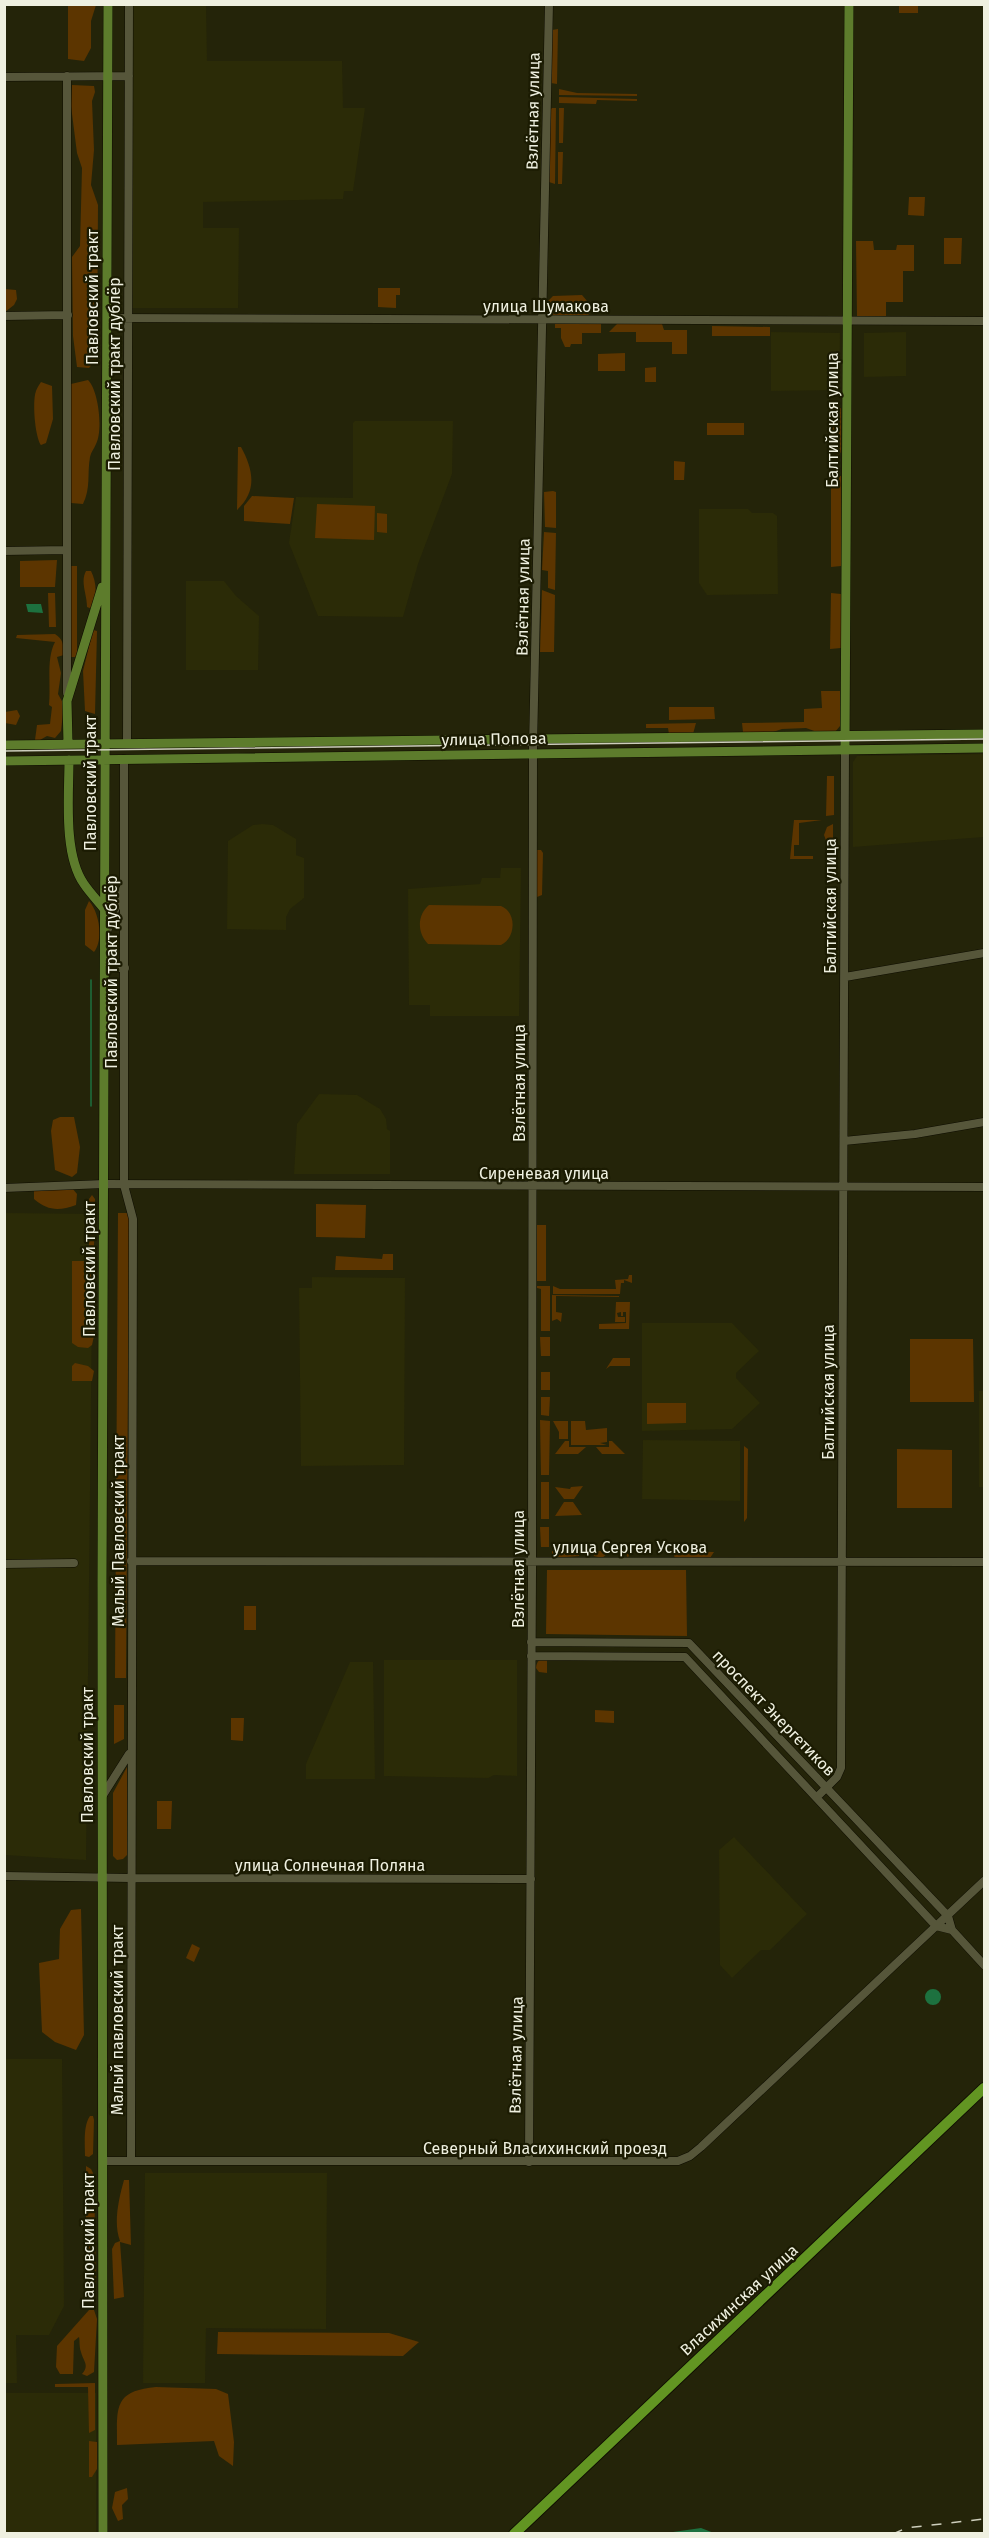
<svg xmlns="http://www.w3.org/2000/svg" width="989" height="2538" font-family="'Fira Sans',sans-serif">
	<style>
		.built { fill: #2b2b07 }
		.green { fill: #5c3500 }
		.water { fill: #1d713f }
		.lines { fill: none; stroke-linecap: round; stroke-linejoin: round }
		.stream { stroke: #1d713f; stroke-width: 1.5 }
		.minor-casing { stroke: #0e0d00; stroke-width: 9 }
		.major-casing { stroke: #0e0d00; stroke-width: 10 }
		.highway-casing { stroke: #0e0d00; stroke-width: 12 }
		.minor { stroke: #56563a; stroke-width: 8 }
		.major { stroke: #5d7c2c; stroke-width: 9 }
		.highway { stroke: #629522; stroke-width: 10 }
		.tram { stroke: #cdcebc; stroke-width: 1.5 }
		.rail { stroke: #cdcebc; stroke-width: 1.5; stroke-dasharray: 10 10; stroke-linecap: butt }
		.labels { text-anchor: middle; dominant-baseline: central; stroke-width: 4.5; stroke-linejoin: round; paint-order: stroke }
		.street-label { font-size: 16px; fill: #eff0e0; stroke: #1b1b02 }
	</style>
	<rect width="100%" height="100%" fill="#242409"/>
	<path class="built" d="M130,5H206L207,61H342L343,108H365L353,191H344L343,199L203,202V228H239L238,308H128Z
		M771,332L840,333L839,390L771,391Z
		M906,332V376L864,377V333Z
		M355,421H453L452,474L418,564L403,617L318,616L289,543L296,497L353,498V423Z
		M699,509H748L752,513H773L777,516L778,594L707,595L699,583Z
		M186,581H224L236,596L259,616L258,670H186Z
		M984,754V837L853,847V762L857,756Z
		M262,824L273,825L296,839V855L304,858V898L290,909L286,917V930L227,929L228,841L253,825Z
		M501,868H521L519,1016H430V1005H409L408,889L480,884L482,878H500Z
		M319,1094L357,1095L380,1109L386,1119L387,1129L390,1131V1174H294L297,1124Z
		M4,1213L93,1214L86,1860L5,1855Z
		M312,1277L405,1278L404,1465L301,1466L299,1288H312Z
		M642,1323H732L759,1351L736,1373V1378L760,1403L732,1429L642,1431Z
		M979,1391H984V1487H979Z
		M643,1440L740,1441V1501L642,1499Z
		M384,1660H517V1776L494,1775L488,1778L384,1776Z
		M350,1662H373L375,1779H306V1764Z
		M734,1837L807,1914L770,1950H761L732,1978L720,1965L719,1850Z
		M5,2059H62L64,2306L49,2335H16L17,2383H4Z
		M145,2173H327L326,2329L206,2328L205,2383H143Z
		M4,2393H96V2533H5Z"/>
	<path class="green" d="M68,5H96L91,21V48L84,61L68,59Z
		M899,5H918V13H899Z
		M558,29L557,84L551,83L552,30Z
		M72,85L94,86L95,92L92,101L94,150L91,185L98,205L97,358L89,368L77,367L73,336L72,257L80,246L82,168L77,153L71,106Z
		M559,89L577,93L637,94V96L559,95Z
		M559,97L637,99V101L597,100L596,104L559,103Z
		M552,108H556L555,184L549,182L550,110Z
		M559,108H564L563,143H559Z
		M558,152H563L562,184H558Z
		M909,197H925L924,216L908,215Z
		M944,238H962L961,264H944Z
		M856,241H873L874,250H896L897,245H914V271H903V302H886V316H857Z
		M378,288H400V295H396V308L378,307Z
		M5,289L16,290L17,299L14,305L5,312Z
		M582,295L588,302L590,313L587,316H552L547,313L546,303L553,296Z
		M555,324H601V333H582V344H571L570,347H565L561,338V328H555Z
		M617,324H662L664,330H687V354H672V342H636V332H609Z
		M712,326L770,327V336H712Z
		M625,353V371H598V354Z
		M656,367V382H645V368Z
		M88,380C99,391 103,431 96,444C94,449 91,452 90,457C87,474 91,488 83,504L71,503V384Z
		M41,382L52,386L53,419L46,443L41,445C35,437 32,401 36,391C37,388 39,385 41,382Z
		M831,408H841V452L838,455L831,453Z
		M707,423H744V435H707Z
		M238,447H241C253,469 258,491 237,510Z
		M674,461L685,462L684,480H674Z
		M831,475L841,476V566L831,567Z
		M553,491L556,492V528L545,527L544,492Z
		M252,496L294,498L290,524L244,521V506Z
		M317,504L375,506L374,540L315,538Z
		M377,513L387,514V533L377,532Z
		M544,532L556,533L555,590L548,588V571L542,570Z
		M57,560L55,587H20V561Z
		M70,566H77V657H70Z
		M86,571H91C97,583 97,596 92,609L87,607C87,594 80,582 86,571Z
		M542,590L555,595L554,652H540Z
		M48,593H55L56,627H49Z
		M831,593L841,594V648L830,649Z
		M93,630L97,631L95,714L85,711L83,671Z
		M55,634C63,639 64,645 64,655L57,657L61,673L58,694L64,705L61,731L55,738L47,736L40,740H35L37,725L50,724L52,707L49,705C51,684 46,659 55,642L16,638L17,635Z
		M821,691H840V726L835,732H817L806,728L782,729L770,733L743,732L742,723L804,722V709L822,708Z
		M669,707H714L715,719L669,720Z
		M17,710L20,716L16,725L5,723V712Z
		M696,723L693,734H669L668,728H646V724Z
		M827,776H834V815L826,816Z
		M794,820H822L799,823V845H794V856H813V859H790Z
		M833,824V848L828,846L824,835L827,827Z
		M536,850H541L543,853L542,895L537,897L535,895Z
		M89,901C99,912 104,939 94,952L85,945V910Z
		M429,905L501,906C517,912 516,938 501,945L428,944C417,933 417,915 429,905Z
		M60,1117H74L80,1147L77,1173L72,1177L55,1170L51,1131L53,1120Z
		M72,1188L77,1194L76,1205C59,1211 48,1211 34,1199V1190Z
		M92,1195L95,1199L94,1248L91,1252L89,1248V1199Z
		M316,1204L366,1205L365,1238L316,1237Z
		M118,1213H129L126,1678H115Z
		M537,1225H546V1281H537Z
		M383,1254H393V1270H335L336,1256L382,1259Z
		M72,1261H89L95,1264L94,1336L92,1345L88,1348L78,1347L72,1343Z
		M629,1275H632V1283L624,1280V1283H621L620,1294H553V1286L560,1289H616L615,1280L628,1279Z
		M537,1286H550V1331H541V1289L537,1288Z
		M552,1295L619,1296V1297L556,1296V1312L562,1313L561,1322L557,1319L552,1321Z
		M616,1302H630L629,1329H599V1324L626,1323V1312H623V1316H621V1312L617,1313L618,1317H625V1322H615Z
		M540,1337H550V1356H541Z
		M910,1339H973L974,1402H910Z
		M613,1358H630V1366H610L606,1369Z
		M75,1363L88,1366L94,1371L92,1381H72V1366Z
		M541,1372H550V1390H541Z
		M541,1397H550L549,1416L541,1415Z
		M647,1403H686V1423L647,1424Z
		M540,1420L550,1421L549,1475H541Z
		M553,1421H568V1439H559V1432Z
		M571,1421H585L586,1430L607,1428V1442L600,1443L607,1445H571Z
		M565,1441H569V1447H586L578,1454H555Z
		M609,1441H612L625,1454H602L596,1447H609Z
		M744,1446L748,1449L747,1518L744,1522Z
		M897,1449L952,1450V1508H897Z
		M541,1482H549V1519H541Z
		M583,1486L574,1499H564L555,1487L570,1489L571,1487Z
		M564,1502H573L582,1515L555,1516Z
		M540,1527H549V1547H541Z
		M552,1551H579V1556L552,1558Z
		M593,1551H630L628,1558L626,1554H607L602,1558L594,1556Z
		M672,1551L714,1552L710,1558H675Z
		M547,1570H686L687,1636L546,1634Z
		M244,1606H256V1630H244Z
		M547,1658V1673L539,1672L536,1668C537,1660 540,1659 547,1658Z
		M114,1705H124V1739L114,1744Z
		M595,1710L614,1711V1723L595,1722Z
		M231,1718H244L243,1741L231,1740Z
		M127,1767V1855L123,1859L117,1860L113,1856V1793Z
		M157,1801H172L171,1829H157Z
		M81,1909L84,2035L76,2050L55,2042L42,2032L39,1963L59,1959L60,1929L71,1910Z
		M192,1944L200,1948L194,1962L186,1958Z
		M90,2116H93L94,2120L93,2154L89,2157L85,2156C85,2144 83,2126 90,2116Z
		M86,2166L91,2169L94,2175L96,2289L91,2296H87L86,2287Z
		M124,2180H129L131,2245L120,2242L124,2297L114,2299L112,2249L115,2243L120,2241C113,2223 119,2198 124,2180Z
		M89,2310H94L97,2319L94,2372L87,2376L82,2374C90,2365 83,2361 81,2352C79,2347 80,2341 79,2337L74,2341L73,2374H60L56,2367L57,2346Z
		M218,2332L389,2333L419,2342L403,2356L217,2354Z
		M95,2383V2430L89,2433L88,2387H55V2384Z
		M156,2387L216,2389L228,2394L234,2442L233,2466L219,2456L214,2441L117,2445C117,2408 113,2391 156,2387Z
		M89,2441L97,2442V2469L92,2477H89Z
		M127,2488L128,2499L122,2505L123,2519L118,2521L112,2508L115,2492Z"/>
	<path class="water" d="M26,604H41L43,613L28,612Z
		M925 1997a8 8 0 1 1 16 0a8 8 0 1 1-16 0Z
		M701,2528L714,2533H673V2532Z"/>
	<g class="lines">
		<path class="stream" d="M91,1106V980"/>
		<g class="minor-casing">
			<path id="minor" d="M4,77L129,76
				M4,316L68,315
				M107,318L984,321
				M4,551L67,550
				M67,693V76
				M127,743L129,4
				M124,759V1185L133,1219L131,2161
				M106,934L123,889
				M105,968H125
				M845,977L984,953
				M844,1141L915,1134L984,1122
				M4,1188L104,1184L984,1187
				M131,1561L984,1562
				M4,1564L74,1563
				M531,1642L689,1643L948,1916L952,1930L984,1965
				M531,1656L685,1657L936,1926L952,1930
				M103,1795L129,1754
				M817,1797L837,1777L841,1768L845,750
				M4,1876L130,1878L531,1879
				M103,2161H678L690,2156L701,2147L984,1881
				M529,2162L532,1573L533,747L549,4"/>
		</g>
		<g class="major-casing">
			<path id="major" d="M68,744L67,701L102,587
				M4,745L984,734
				M845,750L849,4
				M69,760C69,795 63,854 84,884C90,893 98,901 105,910
				M4,761L984,748
				M103,2534L102,1583L108,4"/>
		</g>
		<g class="highway-casing">
			<path id="highway" d="M514,2534L984,2088"/>
		</g>
		<use href="#minor" class="minor"/>
		<use href="#major" class="major"/>
		<use href="#highway" class="highway"/>
		<path class="tram" d="M4,751L984,739"/>
		<path class="rail" d="M893,2534L906,2528L984,2519"/>
	</g>
	<g class="labels">
		<g class="street-label">
			<text transform="translate(533 111) rotate(-89)">Взлётная улица</text>
			<text transform="translate(92 297) rotate(-90)">Павловский тракт</text>
			<text x="546" y="306">улица Шумакова</text>
			<text transform="translate(114 374) rotate(-90)">Павловский тракт дублёр</text>
			<text transform="translate(832 420) rotate(-90)">Балтийская улица</text>
			<text transform="translate(523 597) rotate(-89)">Взлётная улица</text>
			<text transform="translate(494 739) rotate(-1)">улица Попова</text>
			<text transform="translate(90 783) rotate(-90)">Павловский тракт</text>
			<text transform="translate(830 906) rotate(-90)">Балтийская улица</text>
			<text transform="translate(111 972) rotate(-90)">Павловский тракт дублёр</text>
			<text transform="translate(519 1083) rotate(-90)">Взлётная улица</text>
			<text x="544" y="1173">Сиреневая улица</text>
			<text transform="translate(89 1269) rotate(-90)">Павловский тракт</text>
			<text transform="translate(828 1392) rotate(-90)">Балтийская улица</text>
			<text transform="translate(118 1531) rotate(-90)">Малый Павловский тракт</text>
			<text x="630" y="1547">улица Сергея Ускова</text>
			<text transform="translate(518 1569) rotate(-90)">Взлётная улица</text>
			<text transform="translate(774 1713) rotate(46)">проспект Энергетиков</text>
			<text transform="translate(87 1755) rotate(-90)">Павловский тракт</text>
			<text x="330" y="1865">улица Солнечная Поляна</text>
			<text transform="translate(117 2020) rotate(-90)">Малый павловский тракт</text>
			<text transform="translate(516 2055) rotate(-89)">Взлётная улица</text>
			<text x="545" y="2148">Северный Власихинский проезд</text>
			<text transform="translate(88 2241) rotate(-90)">Павловский тракт</text>
			<text transform="translate(739 2300) rotate(-43)">Власихинская улица</text>
		</g>
	</g>
	<rect width="989" height="2538" fill="none" stroke="#eff0e0" stroke-width="12"/>
</svg>
